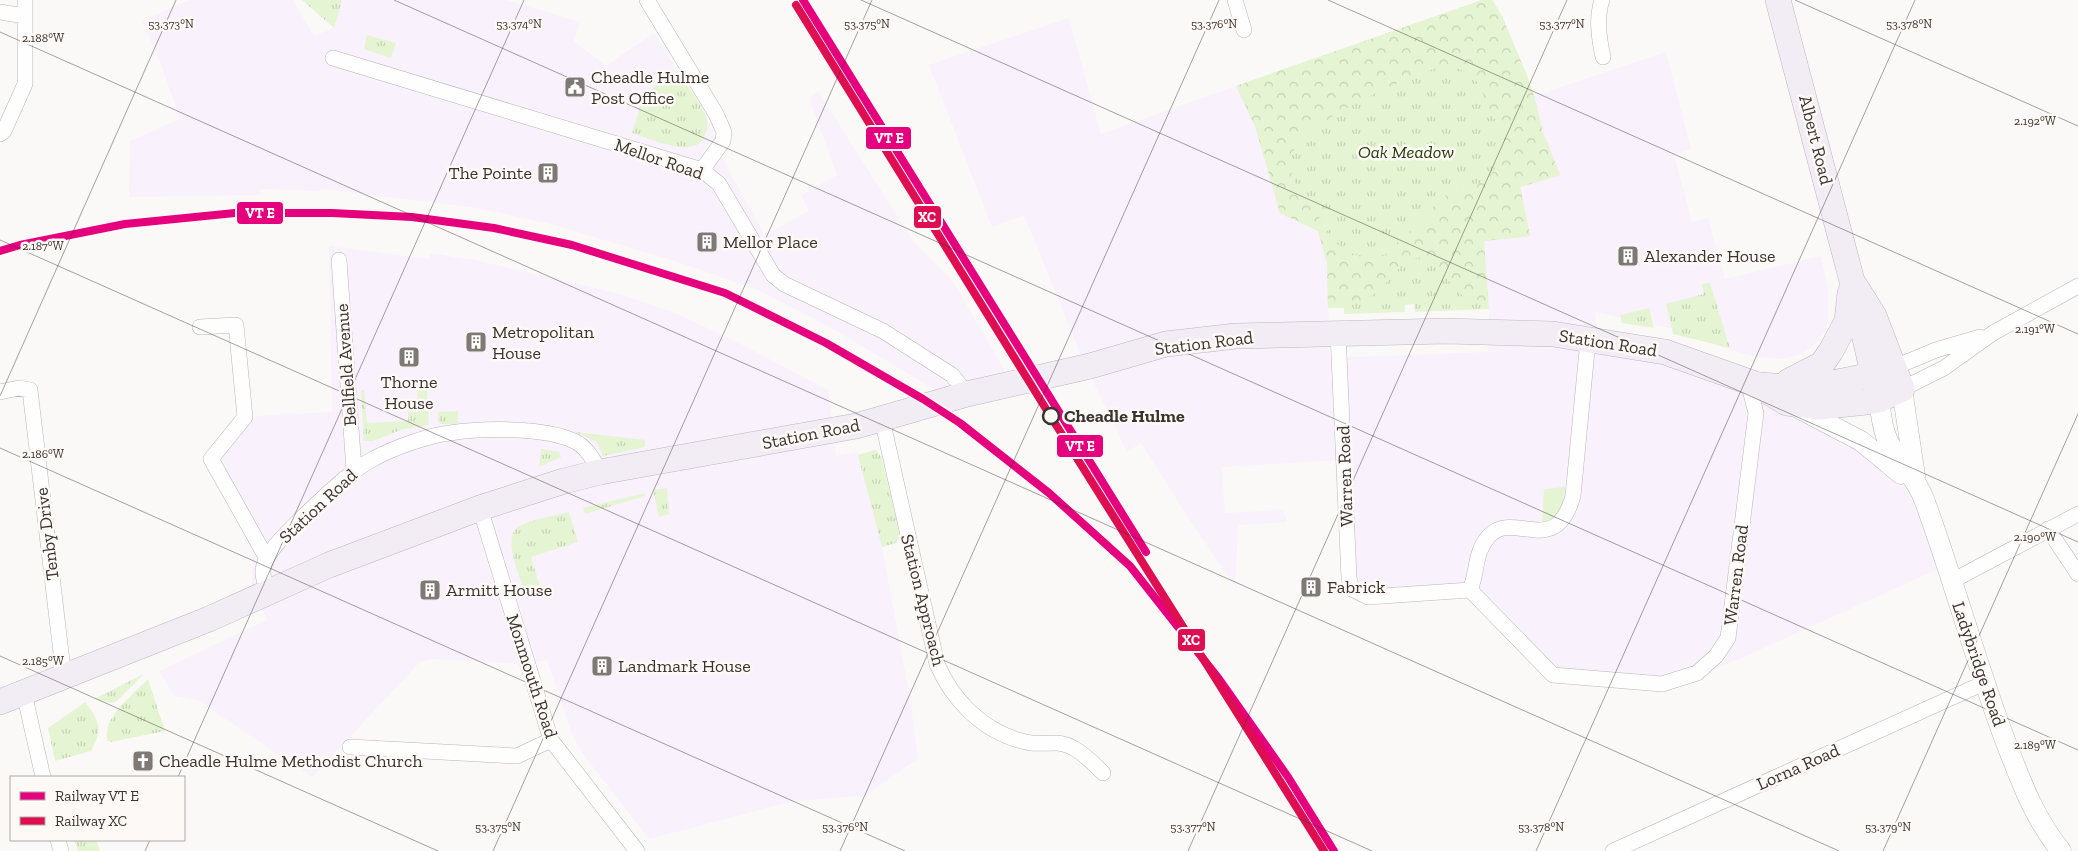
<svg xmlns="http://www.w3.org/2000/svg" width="2078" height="851" font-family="'Zilla Slab',serif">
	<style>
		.commercial { fill: #f9f1fb }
		.grass { fill: url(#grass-tufts) }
		.forest { fill: url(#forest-crowns); fill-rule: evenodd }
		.garden { fill: #e5f5d3 }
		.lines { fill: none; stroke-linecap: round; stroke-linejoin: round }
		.minor-casing { stroke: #bab6b3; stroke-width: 16 }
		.tertiary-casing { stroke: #bab6b3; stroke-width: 21 }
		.primary-casing { stroke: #bfb6c2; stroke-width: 26 }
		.minor { stroke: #fefefe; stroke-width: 15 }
		.tertiary { stroke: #fefefe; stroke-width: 20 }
		.primary { stroke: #f2edf4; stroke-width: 25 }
		.rail-1-casing { stroke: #fcf9f6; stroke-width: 11 }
		.rail-2-casing { stroke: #fcf9f6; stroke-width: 11 }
		.rail-1 { stroke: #e5007d; stroke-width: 8 }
		.rail-2 { stroke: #df0d52; stroke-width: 8 }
		.ticks { fill: none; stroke: #3b342e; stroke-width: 1; stroke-opacity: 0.45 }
		.stop-dot { fill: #fcf9f6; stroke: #3b342e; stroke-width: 2.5 }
		.labels { text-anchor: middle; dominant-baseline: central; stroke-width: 5; stroke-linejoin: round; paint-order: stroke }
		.poi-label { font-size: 18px; fill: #3b342e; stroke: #fcf9f6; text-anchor: start }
		.street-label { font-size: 18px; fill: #3b342e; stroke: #fcf9f6 }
		.park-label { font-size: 18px; font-style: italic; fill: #283e0a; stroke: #fcf9f6 }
		.stop-label { font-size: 18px; font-weight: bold; fill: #3b342e; stroke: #fcf9f6; text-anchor: start }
		.ticks-label { font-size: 12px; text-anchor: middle; fill: #3b342e; stroke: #fcf9f6; stroke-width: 5; stroke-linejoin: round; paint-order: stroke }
		.line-badge { stroke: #fcf9f6; stroke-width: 2 }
		.badge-label { font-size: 14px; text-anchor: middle; font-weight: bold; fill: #fff }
	</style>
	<defs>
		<pattern id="grass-tufts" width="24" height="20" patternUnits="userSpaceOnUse" patternTransform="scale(1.25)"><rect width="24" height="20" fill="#e5f5d3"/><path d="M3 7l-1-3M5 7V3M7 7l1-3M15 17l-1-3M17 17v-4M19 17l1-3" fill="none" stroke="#c5d3b5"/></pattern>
		<pattern id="forest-crowns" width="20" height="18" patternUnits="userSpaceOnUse" patternTransform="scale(1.25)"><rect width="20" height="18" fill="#e5f5d3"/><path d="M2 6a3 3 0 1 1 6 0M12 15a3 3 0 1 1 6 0" fill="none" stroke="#c5d3b5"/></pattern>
	</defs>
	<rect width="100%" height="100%" fill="#fbf9f7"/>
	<path class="commercial" d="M189,0H293L314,36L334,28L342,0H506L580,22L574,41L606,66L654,33L705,114L728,169L765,236L809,210L801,195L837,175L809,98L818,91L913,241L952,280L1007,374L941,393L833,329L758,290L675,261L550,224L478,208L323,189L318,191L260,189V195L129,197L130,141L180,119L161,64L142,21Z
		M1069,18L1101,134L1236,86L1255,126L1280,213L1318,230L1327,263L1330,358L1488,352L1489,309L1484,241L1520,187L1557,168L1543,132L1534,96L1666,52L1691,149L1674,155L1692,222L1708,218L1725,279L1821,256L1828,290V322L1824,333L1814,345L1802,354L1783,359L1757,357L1730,350L1670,328L1595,312L1597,338L1753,387L1861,442L1922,498L1945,566L1737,660L1664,687L1554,673L1469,593L1353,592L1341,460L1222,467L1225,513L1283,510L1287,522L1238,525L1235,586L1193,525L1141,443L1127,452L1083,360L1024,215L992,227L929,65Z
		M329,246L429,259V253L475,260L620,294L675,313L733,340L828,390L836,456L857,452L858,455L875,450L877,451L882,458L900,536L896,543L882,547L910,698L918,758L867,795L790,802L649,839L583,754L572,734L547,660L523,664L432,659L420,662L312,777L197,700L174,696L159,671L267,620L252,585L253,544L208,470L257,416L332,412Z"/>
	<path class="grass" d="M302,0H342L334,28Z
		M1482,0H1492L1502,16L1527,76L1534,96L1543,132L1560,175L1520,187L1530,236L1484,241L1489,309L1415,312L1414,304L1405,305V312L1344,314V308H1328L1327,263L1318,231L1280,213L1255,126L1236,86Z
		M367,35L396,43L391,58L364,49Z
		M677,71C687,85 700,101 706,117C708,122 708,130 705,135C696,161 650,138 632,133L644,94Z
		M1710,283L1730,348L1673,334L1666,304L1704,294L1702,284Z
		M1649,308L1654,328L1622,323L1620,315Z
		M427,386L429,425L403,429L373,441H364L361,391L364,390L367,423L408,421V408L418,407L417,387Z
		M458,411V424H439L438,412Z
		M575,432L645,440V447L603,456L597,442Z
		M541,449L559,452L561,457L539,467Z
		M875,450L877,451L882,458L900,536L896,543L882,547L858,455Z
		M667,488L669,514L659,517L653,490Z
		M645,493V496L585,514L583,508Z
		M569,512L578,542L531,557L541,590L526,594C521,579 500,536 520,526C534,519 553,516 569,512Z
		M144,674L117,701L111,703L94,699Z
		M148,679L165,731L111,742L108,741C99,720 135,693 148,679Z
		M85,702C100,721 103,729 91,751L55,761L48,728Z
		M74,840H96L100,851H78Z"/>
	<path class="forest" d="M1482,0H1492L1502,16L1527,76L1534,96L1543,132L1560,175L1520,187L1530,236L1484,241L1488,301C1479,300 1469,301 1462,295C1446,285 1440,253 1416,258C1399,262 1391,280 1378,291C1365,302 1345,308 1328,308L1327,263L1318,231L1280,213L1255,126L1236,86ZM1443,66C1473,70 1477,77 1487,105C1490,115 1500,123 1503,134C1508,153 1493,180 1474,186C1470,187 1466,187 1462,187C1452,190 1441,198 1434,206C1431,210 1429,215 1426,219C1421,227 1413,229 1405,234C1400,238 1398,245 1394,249C1391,253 1385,255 1381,257C1367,263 1344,251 1334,241C1329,235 1326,227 1322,221C1307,202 1280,175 1295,148C1310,120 1411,75 1443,66Z"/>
	<path class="garden" d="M1565,487L1562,511L1542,527L1544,489Z"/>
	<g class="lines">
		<g class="minor-casing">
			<path id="minor" d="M647,0L716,114L724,132L723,141L702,170
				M1235,0L1244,30
				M1602,0C1596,18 1599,38 1603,57
				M0,12L24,16
				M333,58L702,170L719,184L773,275L784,284L883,331L952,375L967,394
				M0,134L4,131L25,84V0
				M339,260L354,470
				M200,327L236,325L245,417L211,459L266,557
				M1338,333L1349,578L1352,589L1368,597L1470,590L1553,675L1662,684L1697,673L1716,656L1728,638L1756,413L1748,382
				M1895,367L1936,350L1980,337
				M1902,389L1944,368L1993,333L2078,286
				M0,392L19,388L30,390L64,678
				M882,419L937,664C952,699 981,729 1018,740C1034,745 1041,743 1056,743C1074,743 1091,761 1103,773
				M480,508L551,740L637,851
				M2048,529L2078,574
				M1952,581L2078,514
				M1470,590C1478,572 1474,552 1489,536C1514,509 1555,560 1573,496L1588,340
				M268,594C266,587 263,579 263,572C262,553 297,523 310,510C331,491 350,471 375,458C393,448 430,435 450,433C483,428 544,427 574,441C587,447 594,461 600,472
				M24,693L43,777
				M350,747L517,756L551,740
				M58,840L61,851
				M1613,851L1984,683"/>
		</g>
		<g class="tertiary-casing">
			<path id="tertiary" d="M1902,389L1915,476
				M1879,400C1881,414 1882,429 1888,441C1898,462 1916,477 1924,499C1953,578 1975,660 2005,740C2020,779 2034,818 2061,851
				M1798,408L1861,441L1901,474"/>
		</g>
		<g class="primary-casing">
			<path id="primary" d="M1778,0L1852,281L1879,400
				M1789,381L1822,364L1831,351L1847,321L1850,293
				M1760,385C1803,389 1850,383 1891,368
				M0,702L209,619L329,565L480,508L564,481L600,472L856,426L967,394L1090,366L1166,344L1236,336L1446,331L1553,334L1665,352L1755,384L1787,403L1819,407L1866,402L1879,400L1902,389L1874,316L1852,281"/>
		</g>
		<use href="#minor" class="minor"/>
		<use href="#tertiary" class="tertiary"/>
		<use href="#primary" class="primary"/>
		<g class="rail-1-casing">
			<path id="rail-1" d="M803,0L1146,552
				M0,251L20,245L125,224L235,213H332L412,217L494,228L572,245L725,293L826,343L923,399L960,423L1049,493L1130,566L1219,679L1288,777L1334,851"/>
		</g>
		<g class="rail-2-casing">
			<path id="rail-2" d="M796,5L1051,417L1324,851"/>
		</g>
		<use href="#rail-1" class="rail-1"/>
		<use href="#rail-2" class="rail-2"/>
	</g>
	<path class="ticks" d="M394,0L2078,750M861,0L2078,542M1328,0L2078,334M1795,0L2078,126M0,32L1839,851M0,240L1372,851M0,396L176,0M0,448L905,851M0,656L438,851M178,777L524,0M145,851L150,840M493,851L872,0M840,851L1219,0M1188,851L1567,0M1536,851L1915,0M1883,851L2078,414"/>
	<defs>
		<g id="civic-square" transform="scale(1.125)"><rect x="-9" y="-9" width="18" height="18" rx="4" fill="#7e7974" stroke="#fcf9f6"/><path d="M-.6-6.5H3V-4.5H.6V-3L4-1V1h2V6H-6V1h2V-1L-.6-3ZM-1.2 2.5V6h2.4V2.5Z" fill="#fff"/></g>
		<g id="building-square" transform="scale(1.125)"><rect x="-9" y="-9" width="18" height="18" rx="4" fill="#7e7974" stroke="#fcf9f6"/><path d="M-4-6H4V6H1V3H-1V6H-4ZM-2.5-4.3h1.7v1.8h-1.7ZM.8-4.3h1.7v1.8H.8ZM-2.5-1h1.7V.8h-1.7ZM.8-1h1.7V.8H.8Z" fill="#fff"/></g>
		<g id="church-square" transform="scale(1.125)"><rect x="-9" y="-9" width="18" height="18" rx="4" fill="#7e7974" stroke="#fcf9f6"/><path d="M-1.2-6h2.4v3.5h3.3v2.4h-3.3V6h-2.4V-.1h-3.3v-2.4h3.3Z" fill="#fff"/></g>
	</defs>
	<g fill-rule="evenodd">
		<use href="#civic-square" x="575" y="87"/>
		<use href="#building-square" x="548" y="173"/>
		<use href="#building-square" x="707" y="242"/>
		<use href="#building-square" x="1628" y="256"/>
		<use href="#building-square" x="476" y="342"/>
		<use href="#building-square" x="409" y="357"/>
		<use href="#building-square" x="1311" y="587"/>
		<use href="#building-square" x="430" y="590"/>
		<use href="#building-square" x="602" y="666"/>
		<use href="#church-square" x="143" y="761"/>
	</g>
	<circle class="stop-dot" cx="1051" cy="416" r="8"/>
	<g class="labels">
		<g class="poi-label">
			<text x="591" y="77">Cheadle Hulme<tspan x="591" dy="21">Post Office</tspan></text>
			<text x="532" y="173" text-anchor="end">The Pointe</text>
			<text x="723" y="242">Mellor Place</text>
			<text x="1644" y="256">Alexander House</text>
			<text x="492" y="332">Metropolitan<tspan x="492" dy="21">House</tspan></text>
			<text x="409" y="382" text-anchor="middle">Thorne<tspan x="409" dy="21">House</tspan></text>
			<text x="1327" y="587">Fabrick</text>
			<text x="446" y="590">Armitt House</text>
			<text x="618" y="666">Landmark House</text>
			<text x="159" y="761">Cheadle Hulme Methodist Church</text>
		</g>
		<g class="street-label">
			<text transform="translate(1816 140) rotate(76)">Albert Road</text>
			<text transform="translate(659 159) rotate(19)">Mellor Road</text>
			<text transform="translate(1204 343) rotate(-7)">Station Road</text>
			<text transform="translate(1608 343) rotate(9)">Station Road</text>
			<text transform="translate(346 365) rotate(-94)">Bellfield Avenue</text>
			<text transform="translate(811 434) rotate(-11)">Station Road</text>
			<text transform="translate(1345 476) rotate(-92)">Warren Road</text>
			<text transform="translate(318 506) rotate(-43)">Station Road</text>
			<text transform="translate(47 534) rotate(-97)">Tenby Drive</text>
			<text transform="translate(1736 575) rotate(-83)">Warren Road</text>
			<text transform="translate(923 600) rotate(76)">Station Approach</text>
			<text transform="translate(1979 664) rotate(71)">Ladybridge Road</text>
			<text transform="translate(532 676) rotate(72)">Monmouth Road</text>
			<text transform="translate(1798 767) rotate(-24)">Lorna Road</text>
		</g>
		<g class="park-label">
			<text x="1406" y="152">Oak Meadow</text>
		</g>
		<g class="stop-label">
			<text x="1064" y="416">Cheadle Hulme</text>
		</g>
	</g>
	<g class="ticks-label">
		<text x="519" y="28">53.374°N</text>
		<text x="867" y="28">53.375°N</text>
		<text x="1214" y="28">53.376°N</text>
		<text x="1562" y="28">53.377°N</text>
		<text x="1909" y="28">53.378°N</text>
		<text x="171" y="28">53.373°N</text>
		<text x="43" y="42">2.188°W</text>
		<text x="2035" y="125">2.192°W</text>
		<text x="43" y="250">2.187°W</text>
		<text x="2035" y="333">2.191°W</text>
		<text x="43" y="458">2.186°W</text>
		<text x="2035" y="541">2.190°W</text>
		<text x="43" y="665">2.185°W</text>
		<text x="2035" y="749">2.189°W</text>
		<text x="498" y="831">53.375°N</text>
		<text x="845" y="831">53.376°N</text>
		<text x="1193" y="831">53.377°N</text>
		<text x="1541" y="831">53.378°N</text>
		<text x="1888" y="831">53.379°N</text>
	</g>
	<g class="line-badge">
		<rect x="865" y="126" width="47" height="24" rx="5" fill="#e5007d"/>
		<rect x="236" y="201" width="48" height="24" rx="5" fill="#e5007d"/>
		<rect x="913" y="205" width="29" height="24" rx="5" fill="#df0d52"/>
		<rect x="1056" y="434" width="48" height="24" rx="5" fill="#e5007d"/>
		<rect x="1177" y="628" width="29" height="24" rx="5" fill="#df0d52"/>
	</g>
	<g class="badge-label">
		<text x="889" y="143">VT E</text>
		<text x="260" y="218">VT E</text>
		<text x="927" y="222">XC</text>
		<text x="1080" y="451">VT E</text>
		<text x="1191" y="645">XC</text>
	</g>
	<rect x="10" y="776" width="175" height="65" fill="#fcf9f6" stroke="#afaaa6"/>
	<rect x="20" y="792" width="25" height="8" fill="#e5007d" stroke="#afaaa6"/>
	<text x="55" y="801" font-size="15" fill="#3b342e">Railway VT E</text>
	<rect x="20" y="817" width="25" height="8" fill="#df0d52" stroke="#afaaa6"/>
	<text x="55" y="826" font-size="15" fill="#3b342e">Railway XC</text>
</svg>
